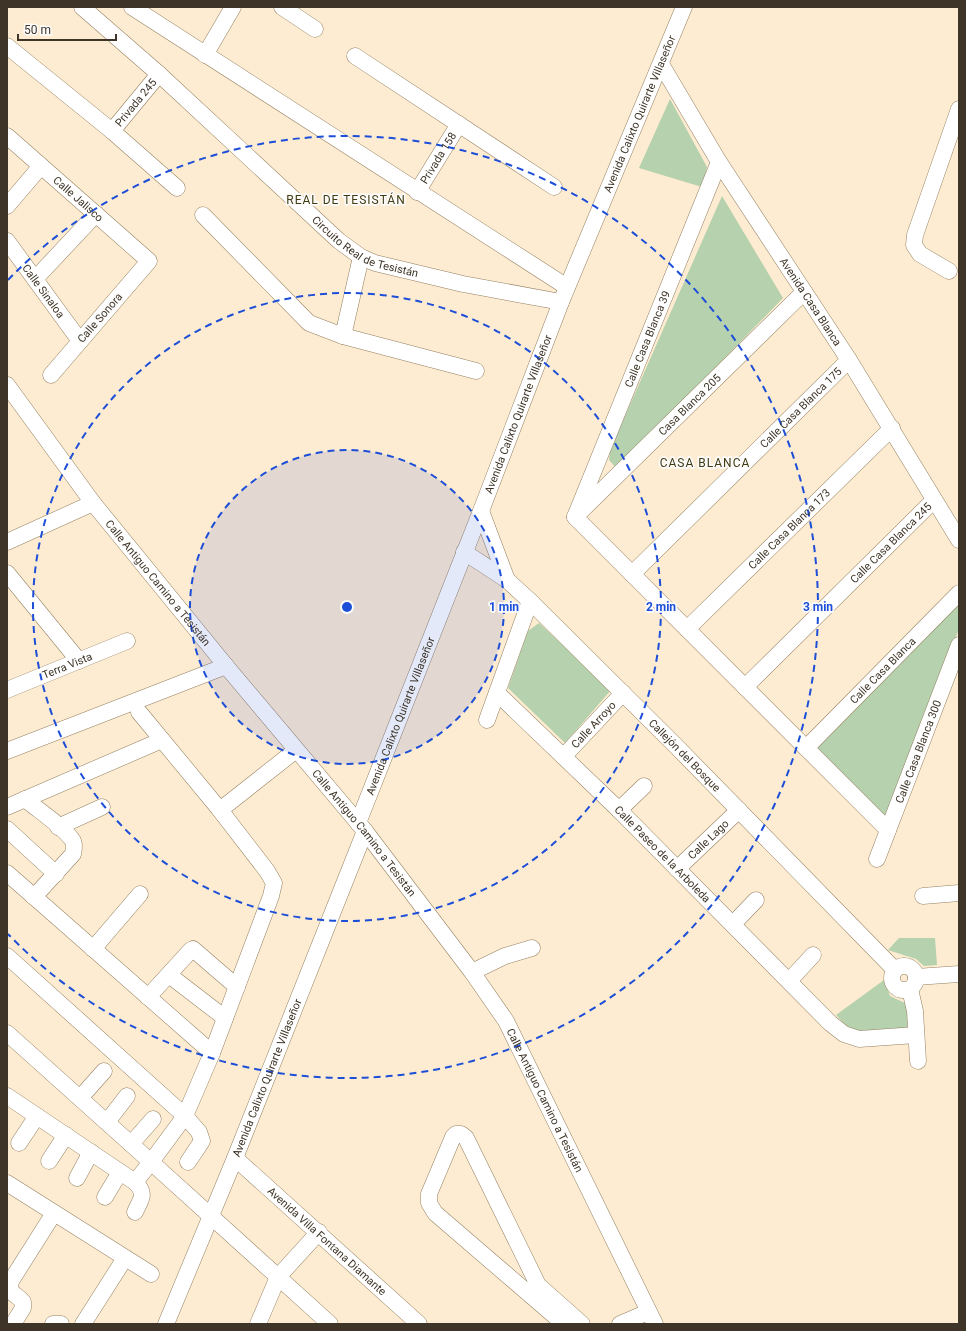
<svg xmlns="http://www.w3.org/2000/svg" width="966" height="1331" font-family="Roboto,sans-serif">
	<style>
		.green { fill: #b5d1ad }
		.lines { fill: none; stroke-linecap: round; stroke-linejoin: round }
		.minor-casing { stroke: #948062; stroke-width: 17 }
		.minor { stroke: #fff; stroke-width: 16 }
		.ring { fill: none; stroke: #1d4ed8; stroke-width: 2; stroke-dasharray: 7 5 }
		.labels { text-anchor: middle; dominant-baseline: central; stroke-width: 3.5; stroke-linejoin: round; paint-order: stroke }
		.street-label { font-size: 11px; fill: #3e3528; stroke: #fbfbfb }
		.neighbourhood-label { font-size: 12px; letter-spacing: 1px; fill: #403b11; stroke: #fbfbfb }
		.centre { fill: #1d4ed8; stroke: #fbfbfb; stroke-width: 2 }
		.ring-label { font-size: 12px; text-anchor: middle; font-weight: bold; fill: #1d4ed8; stroke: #fbfbfb; stroke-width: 3.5; stroke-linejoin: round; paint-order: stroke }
	</style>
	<rect width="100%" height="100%" fill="#fdecd1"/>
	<path class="green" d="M670,99L707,167L702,187L639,168Z
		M722,196L783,298L617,469L609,460L610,450Z
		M959,601V629L886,818L817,748Z
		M539,623L611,690L565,743L508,688L528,631Z
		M899,938H935L937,965L924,966L916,959L888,950Z
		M884,980L890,996L907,1004L911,1028L854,1034L836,1015Z"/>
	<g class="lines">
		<g class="minor-casing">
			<g id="minor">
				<path id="s1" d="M82,7L159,74L339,241L361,257L375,263L463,284L561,302"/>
				<path d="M132,7L567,287"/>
				<path d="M282,7L315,29"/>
				<path d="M7,46L112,131L177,188"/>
				<path d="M205,55L233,7"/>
				<path d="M355,56L554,187"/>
				<path id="s2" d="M661,64L719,162L849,360L959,540"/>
				<path id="s3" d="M112,131L159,74"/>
				<path id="s4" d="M7,136L149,261L51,375"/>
				<path id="s5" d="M417,192L459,124"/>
				<path d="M7,206L41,166"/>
				<path d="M203,215L309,323L343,336L476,371"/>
				<path id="s6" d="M7,241L80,341"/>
				<path d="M949,271L920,254L914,245L915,235L959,109"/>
				<path d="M35,279L96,214"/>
				<path d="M343,336L361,257"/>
				<path id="s7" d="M7,385L93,503L226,666L365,831L472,972L506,1021L655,1324"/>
				<path d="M481,511L507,580"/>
				<path id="s8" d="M581,511L804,292"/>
				<path d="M575,517L888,830"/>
				<path id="s9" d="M575,517L719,162"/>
				<path d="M7,542L93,503"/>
				<path id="s10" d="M464,552L507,580L530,601L676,746L895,970"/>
				<path d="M7,573L79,661"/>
				<path id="s11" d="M632,574L849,360"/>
				<path id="s12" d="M687,629L892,428"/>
				<path id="s13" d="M745,687L934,500"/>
				<path id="s14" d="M7,690L127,641"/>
				<path id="s15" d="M497,693L619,810L830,1023L844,1034L859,1039L916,1035"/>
				<path d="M139,712L220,810L267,871L274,883L271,896L212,1053L185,1116L151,1162L330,1324"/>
				<path d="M487,720L530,601"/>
				<path id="s16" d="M806,748L959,593"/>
				<path d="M7,751L226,666"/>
				<path id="s17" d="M564,756L623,693"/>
				<path d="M25,799C39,811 63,826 73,841C75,845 74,849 73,854L34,897"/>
				<path d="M7,807L162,740"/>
				<path d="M220,810L296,750"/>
				<path d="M619,810L644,786"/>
				<path id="s18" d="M358,823L481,511L561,302L684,7"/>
				<path d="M58,827L102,807"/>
				<path d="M7,829L56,874"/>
				<path id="s19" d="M877,859L959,645"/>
				<path id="s20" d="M677,869L739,810"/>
				<path d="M7,873L212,1053"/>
				<path d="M923,896L959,893"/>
				<path d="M733,924L756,900"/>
				<path d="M93,949L140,894"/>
				<path d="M7,956L185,1116L199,1132L202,1141L188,1162"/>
				<circle cx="904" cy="978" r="12"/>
				<path d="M472,972L505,956L532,948"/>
				<path d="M169,975L225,1018"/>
				<path d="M916,977L959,974"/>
				<path d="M789,981L813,955"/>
				<path d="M910,989L915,1011L918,1061"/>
				<path d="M148,997L191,950L193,949L237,987"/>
				<path d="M7,1033L151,1162L135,1182L7,1096"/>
				<path d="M80,1098L104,1071"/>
				<path d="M107,1122L127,1096"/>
				<path d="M19,1143L37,1116"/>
				<path d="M131,1144L153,1119"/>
				<path id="s21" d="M235,1158L419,1324"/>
				<path d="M49,1161L66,1135"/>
				<path d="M77,1178L91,1152"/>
				<path d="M7,1183L151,1274"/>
				<path d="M105,1197L120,1172"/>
				<path d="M135,1212C141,1199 147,1194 135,1182"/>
				<path d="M13,1324L23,1308V1302C16,1293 8,1295 11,1281L54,1213"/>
				<path d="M53,1324H61"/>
				<path d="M83,1324L125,1258"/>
				<path id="s22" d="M166,1324L235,1158L365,831"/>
				<path d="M258,1324L278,1277L319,1232"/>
				<path d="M564,1324L435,1213L429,1203V1194L453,1137L456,1134H461L466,1138L538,1285L582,1324"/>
				<path d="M620,1324L648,1312"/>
			</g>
		</g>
		<use href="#minor" class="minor"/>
	</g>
	<circle cx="347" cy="607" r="157" fill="#1d4ed8" fill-opacity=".12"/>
	<g class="ring">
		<circle cx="347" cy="607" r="157"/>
		<circle cx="347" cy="607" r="314"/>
		<path d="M8 280A471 471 0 1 1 8 934"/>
	</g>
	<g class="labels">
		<g class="street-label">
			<text stroke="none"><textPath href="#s3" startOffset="37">Privada 245</textPath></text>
			<text stroke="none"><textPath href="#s18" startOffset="763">Avenida Calixto Quirarte Villaseñor</textPath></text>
			<text stroke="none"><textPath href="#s5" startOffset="40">Privada 158</textPath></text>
			<text stroke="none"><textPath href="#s4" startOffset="95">Calle Jalisco</textPath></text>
			<text stroke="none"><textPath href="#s1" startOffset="374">Circuito Real de Tesistán</textPath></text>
			<text stroke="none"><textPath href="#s6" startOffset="62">Calle Sinaloa</textPath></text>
			<text stroke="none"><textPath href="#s2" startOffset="281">Avenida Casa Blanca</textPath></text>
			<text transform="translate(100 318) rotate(-49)">Calle Sonora</text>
			<text stroke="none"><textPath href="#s9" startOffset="192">Calle Casa Blanca 39</textPath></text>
			<text stroke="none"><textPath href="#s8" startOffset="152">Casa Blanca 205</textPath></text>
			<text stroke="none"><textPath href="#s11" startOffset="237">Calle Casa Blanca 175</textPath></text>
			<text stroke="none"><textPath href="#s18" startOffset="439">Avenida Calixto Quirarte Villaseñor</textPath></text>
			<text stroke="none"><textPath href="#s12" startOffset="143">Calle Casa Blanca 173</textPath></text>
			<text stroke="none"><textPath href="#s13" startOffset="205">Calle Casa Blanca 245</textPath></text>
			<text stroke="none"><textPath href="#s7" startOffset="249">Calle Antiguo Camino a Tesistán</textPath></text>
			<text stroke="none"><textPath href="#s14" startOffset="65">Terra Vista</textPath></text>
			<text stroke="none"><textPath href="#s16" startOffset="109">Calle Casa Blanca</textPath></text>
			<text stroke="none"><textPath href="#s18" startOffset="115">Avenida Calixto Quirarte Villaseñor</textPath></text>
			<text stroke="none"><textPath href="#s17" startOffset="43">Calle Arroyo</textPath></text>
			<text stroke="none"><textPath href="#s19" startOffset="115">Calle Casa Blanca 300</textPath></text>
			<text stroke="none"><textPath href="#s10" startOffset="301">Callejón del Bosque</textPath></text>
			<text stroke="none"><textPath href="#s7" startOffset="573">Calle Antiguo Camino a Tesistán</textPath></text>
			<text stroke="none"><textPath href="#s20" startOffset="43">Calle Lago</textPath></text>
			<text stroke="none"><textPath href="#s15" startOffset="231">Calle Paseo de la Arboleda</textPath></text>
			<text stroke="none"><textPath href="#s22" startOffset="266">Avenida Calixto Quirarte Villaseñor</textPath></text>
			<text stroke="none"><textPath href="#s7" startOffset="897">Calle Antiguo Camino a Tesistán</textPath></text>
			<text stroke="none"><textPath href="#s21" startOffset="124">Avenida Villa Fontana Diamante</textPath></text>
		</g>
		<g class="neighbourhood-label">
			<text x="346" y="200">REAL DE TESISTÁN</text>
			<text x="705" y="463">CASA BLANCA</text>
		</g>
	</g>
	<circle cx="347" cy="607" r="6" class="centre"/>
	<g class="ring-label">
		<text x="504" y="611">1 min</text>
		<text x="661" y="611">2 min</text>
		<text x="818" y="611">3 min</text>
	</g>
	<rect width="966" height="1331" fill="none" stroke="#3e3528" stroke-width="16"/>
	<path d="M18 34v6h98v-6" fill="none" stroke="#3e3528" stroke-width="2"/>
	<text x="24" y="34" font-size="12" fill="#3e3528" stroke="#fbfbfb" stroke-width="3" paint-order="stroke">50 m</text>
</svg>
